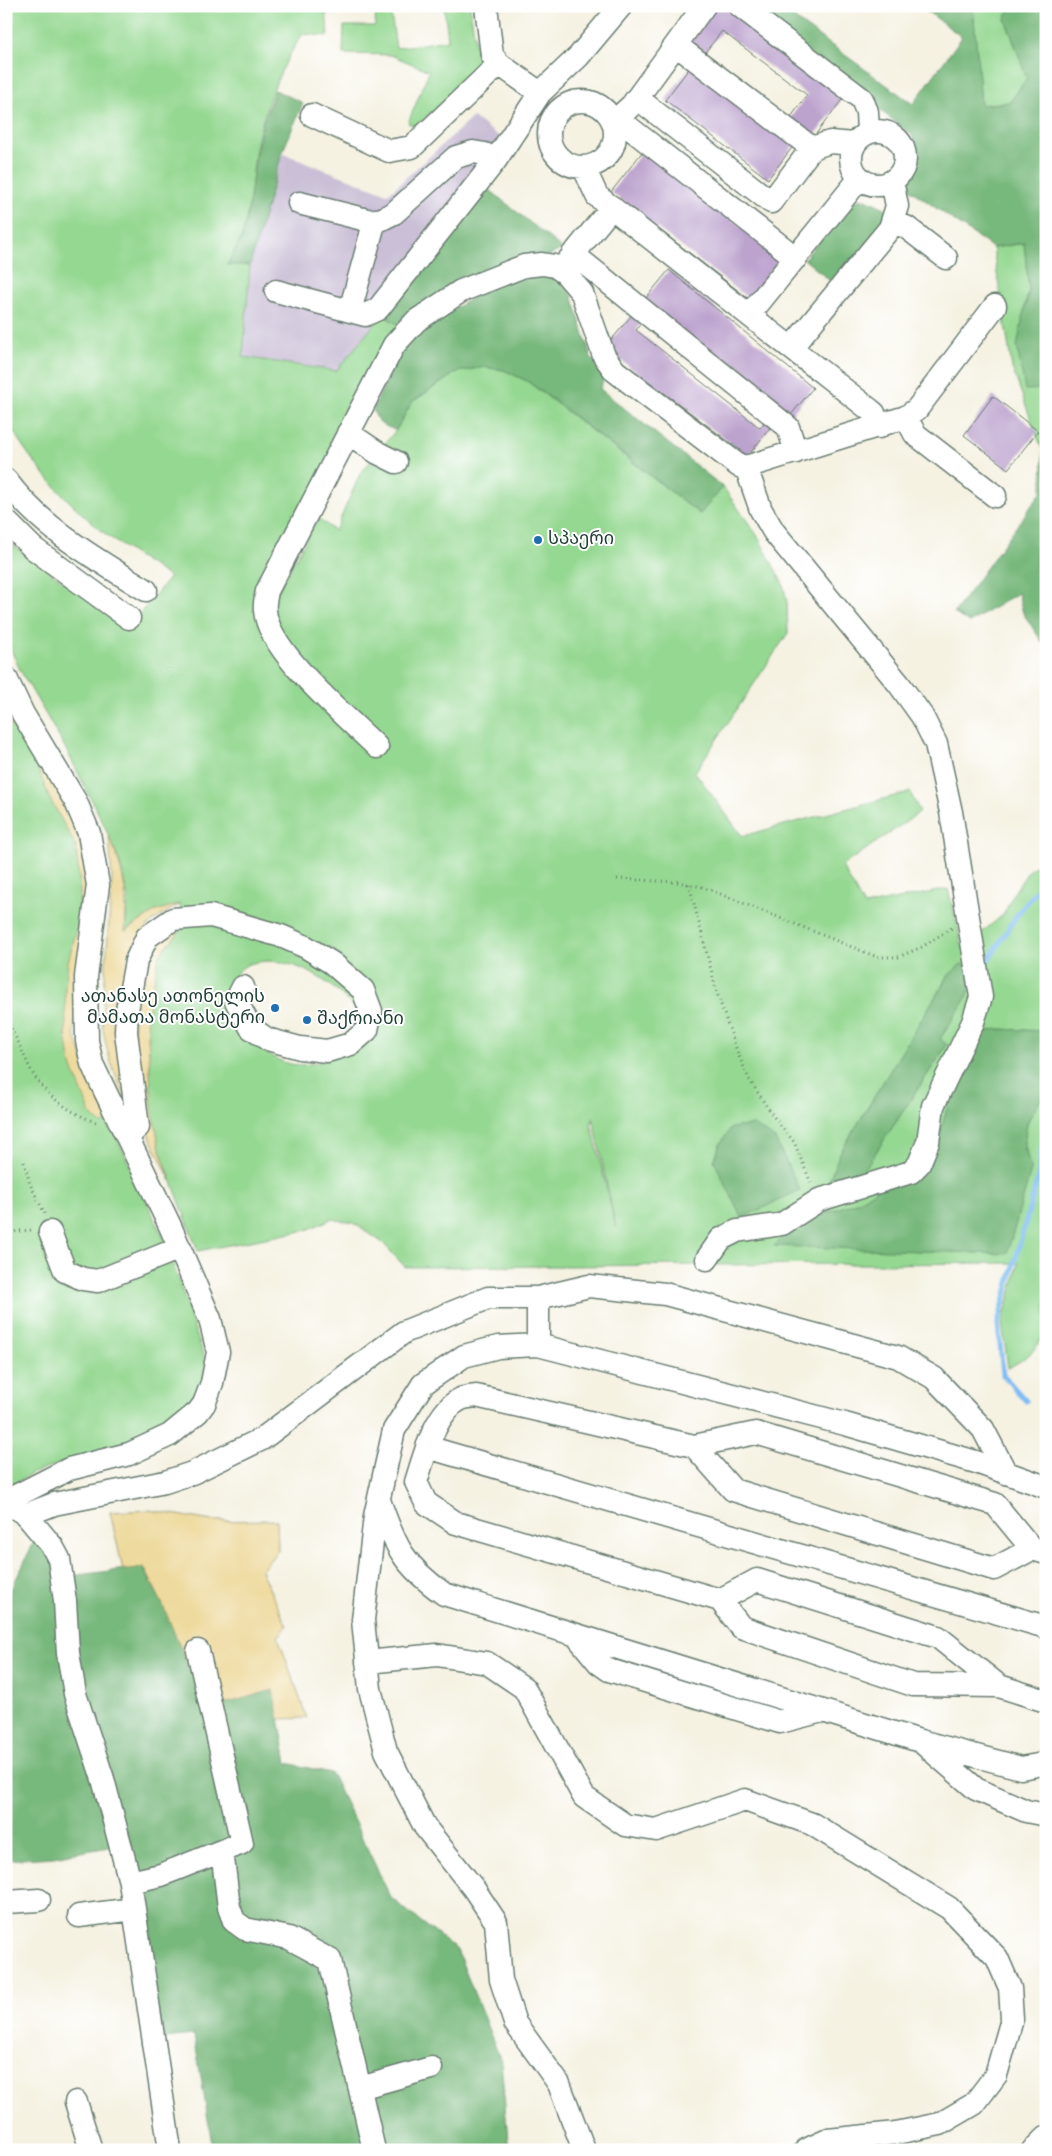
<svg xmlns="http://www.w3.org/2000/svg" width="1052" height="2156" font-family="'Indie Flower','Noto Sans Georgian',sans-serif">
	<style>
		.industrial { fill: #cabfd6 }
		.green { fill: #94d891; stroke: #5a8a62; fill-rule: evenodd }
		.forest { fill: #77b87b; stroke: #4b7a58 }
		.sand { fill: #eeda9e; stroke: #868c69 }
		.lines { fill: none; stroke-linecap: round; stroke-linejoin: round }
		.stream { stroke: #80bdf3; stroke-width: 5 }
		.building { fill: #bca3ce; fill-rule: evenodd }
		.minor-casing { stroke: #6a7c71; stroke-width: 25 }
		.path { stroke: #6a7c71; stroke-width: 3; stroke-dasharray: 1 4; stroke-linecap: butt }
		.minor { stroke: #fff; stroke-width: 22 }
		.poi-dot { fill: #1f6fb2; stroke: #fff; stroke-width: 2 }
		.labels { text-anchor: middle; dominant-baseline: central; stroke-width: 4; stroke-linejoin: round; paint-order: stroke }
		.poi-label { font-size: 18px; fill: #1f3d34; stroke: #fff; text-anchor: start }
	</style>
	<rect width="100%" height="100%" fill="#fff"/>
	<filter id="ink" filterUnits="userSpaceOnUse"><feTurbulence type="fractalNoise" baseFrequency=".02" numOctaves="2"/><feDisplacementMap in="SourceGraphic" scale="10" xChannelSelector="R" yChannelSelector="G"/><feConvolveMatrix kernelMatrix="1 2 1 2 8 2 1 2 1" color-interpolation-filters="sRGB"/></filter>
	<filter id="wash" filterUnits="userSpaceOnUse"><feTurbulence type="fractalNoise" baseFrequency=".0096" numOctaves="4" result="noise"/><feDisplacementMap in="SourceGraphic" scale="20" xChannelSelector="R" yChannelSelector="G"/><feGaussianBlur stdDeviation="1.12" result="paint"/><feColorMatrix in="noise" values="0 0 0 0 0 0 0 0 0 0 0 0 0 0 0 0 0 1.4 0 .05"/><feComposite in="paint" operator="in"/></filter>
	<g filter="url(#wash)">
		<rect width="100%" height="100%" fill="#f5f2e2"/>
		<path class="industrial" d="M473,117L516,149L337,371L243,357L250,265L282,153L388,194Z"/>
		<path class="green" d="M6,6H326L328,36L303,34C279,68 262,113 255,154C251,182 252,211 242,237C239,247 232,256 228,264L250,265L243,357L336,371L382,315L401,326L277,593L318,518L335,531L360,474L396,430L412,402L457,372L484,367L504,370L527,381L700,514L723,487L757,535L783,584L787,602L788,633L695,772L742,836L910,792L920,812L842,866L864,906L948,889L963,948L1004,914L1013,894L1030,869L1046,861V1031L997,1029L963,1064L949,1100L940,1134L873,1192L859,1201L813,1218L1031,1170C1020,1134 1024,1122 1046,1091V1326C1039,1349 1029,1357 1008,1368L1002,1323L1019,1263L405,1267L383,1243L354,1223L331,1219L307,1230L198,1251L160,1150L152,1108L147,1018L159,955L184,926L180,905L156,911L125,931L128,899L120,863L105,827L67,751L20,670L6,639V538L11,544L128,628L170,577C146,561 119,546 97,527C62,497 27,459 6,418ZM267,961C305,962 336,986 360,1014L358,1042C341,1055 324,1063 302,1065C271,1067 226,1026 226,994C226,984 237,971 245,966C250,962 261,962 267,961ZM948,976L968,995L940,1039L947,1045L860,1176L827,1188L840,1153ZM593,1118L616,1228L591,1123Z
			M376,6H390L396,48L448,40L444,6H470L479,71L416,126L408,123L429,71L391,55L343,54L344,26H375Z
			M973,6H1012L1005,19L1027,78L1010,102L981,105Z
			M1024,243L1029,290L1024,307L1025,389H1046V447L1043,452L1012,368L993,248Z
			M6,717L37,766L49,797L76,846L80,888L79,921L68,962L66,1036L109,1121L166,1243L206,1363L203,1382L179,1418L136,1441L110,1447L33,1473L6,1489Z"/>
		<path class="forest" d="M745,6H777L913,104L962,37L920,6H973L981,105L1010,102L1027,78L1005,18L1012,6H1046V389L1025,390L1017,346L1029,290L1024,243L993,248L902,184C915,166 919,157 912,135Z
			M275,90L303,103L282,153L250,265H227L242,237L249,205L256,154L263,123Z
			M486,187L563,249L401,326L382,315Z
			M866,199L887,209L888,217L836,286L804,259L853,201Z
			M544,271L560,280L572,295L591,357L605,376L600,389L723,487L700,514L553,400L527,381L504,370L484,367L457,372L412,402L396,430C383,426 377,423 373,409L398,356L416,333L433,321L510,276Z
			M1046,447V648L1023,613L1018,593L969,623L954,613L1042,491L1043,452Z
			M961,964L977,968L968,995L940,1039L947,1045L860,1176L826,1188L840,1153L948,976Z
			M997,1029L1046,1031V1091L1027,1122L1024,1145L1031,1170L1007,1254L774,1246L786,1234L813,1218L859,1201L873,1192L940,1134L949,1100L963,1064L985,1032Z
			M754,1125L775,1139L800,1190L742,1218L714,1161L720,1144L731,1128Z
			M39,1531L62,1577L143,1567L162,1603L274,1690L287,1763L331,1773L391,1898L457,1950L501,2061L509,2150H213L194,2035L153,2039L120,1845L53,1857L6,1860V1600Z"/>
		<path class="sand" d="M6,678L56,777L76,829L87,868L74,1033L85,1065L109,1121L102,1124L92,1117L71,1065L66,1036L65,987L68,962L79,921L80,888L76,846L49,797L37,766L6,717Z
			M109,836C124,873 128,891 125,931L156,911L179,904L152,922L140,935L128,1102C114,1075 105,1050 102,1020L112,878Z
			M184,926L159,955L147,1018L152,1108L160,1150L171,1181L152,1142L141,1110L133,1018L142,965L156,942Z
			M149,1510L212,1521L277,1520L278,1550L261,1571L287,1626L278,1637L307,1718L279,1719L273,1690L206,1709L162,1603L144,1567L123,1570L110,1512Z"/>
		<g class="lines">
			<path class="stream" d="M1046,236L1043,272L1046,292
				M988,961L1017,915L1046,879
				M1026,1401L1003,1375L998,1323L1038,1177L1046,1117"/>
		</g>
		<g id="blocks">
			<path class="building" d="M709,6H732L847,93L812,139L788,121L807,95L722,31L703,55L684,40Z
				M691,66L794,145L768,179L665,100Z
				M643,151L781,257L749,299L611,192Z
				M669,270L813,388L790,416L783,411L748,456L611,353L614,349L608,344ZM653,308L777,407L760,428L636,330Z
				M993,396L1038,431L1008,469L964,435Z"/>
		</g>
	</g>
	<g filter="url(#ink)">
		<use href="#blocks" fill-opacity="0" stroke="#6a7c71" stroke-width="1"/>
		<g class="lines">
			<g class="minor-casing">
				<path id="minor" d="M486,6L492,55L499,64L540,93
					M740,6L862,99L867,112L868,133
					M676,45L812,148
					M637,98L771,202L812,148L830,142L854,144
					M549 134a33 33 0 1 1 66 0a33 33 0 1 1-66 0Z
					M312,115L389,151L412,147L499,64
					M611,117L620,116L632,105L704,6
					M615,128L624,127L631,129L796,258
					M851 158a27 27 0 1 1 54 0a27 27 0 1 1-54 0Z
					M584,168L597,196L869,409L874,413L879,427
					M299,203L371,221L382,219L394,213L456,157L473,152L485,154L495,161
					M892,223L906,227L946,258
					M573,254L788,427L796,452
					M564,266L612,207
					M276,291L365,315L378,309L495,161L540,93L579,56L621,6
					M350,311L375,220
					M749,315L860,178
					M791,348L890,228L897,206L892,181
					M906,417L915,434L995,496
					M348,433L378,453L396,462
					M6,480C42,529 96,559 146,590
					M6,521L33,548L129,618
					M6,678L23,714L76,802L89,833L98,885L86,977L87,1041L92,1064L170,1226L210,1319L218,1352L212,1383L204,1404L198,1412L170,1435L129,1454L69,1469L6,1501L26,1515L52,1546L59,1559L65,1601L68,1653L75,1694L103,1779L130,1882L170,2150
					M377,747C348,718 267,651 265,610C264,604 266,597 267,591L394,345L416,321L461,291L524,266L542,264L555,266L565,273L582,293L604,356L615,371L739,466L746,467L906,417L917,409L995,306
					M127,1137L138,1127L126,1032L127,1010L136,961L147,937L173,919L211,916L281,936L306,947L332,963L363,990L371,1011L367,1030L351,1044L327,1051L300,1048L267,1039L251,1028L236,1001L243,987
					M50,1232L65,1271L83,1279L98,1281L180,1248
					M707,1259L721,1239L737,1231L782,1224L819,1200L911,1172L919,1164L928,1142L933,1106L973,1022L981,997L951,812L936,744L922,716L899,684L774,532L761,510L746,467
					M538,1298V1345L845,1424L976,1462L1046,1487
					M538,1345L498,1347L464,1356L423,1384L394,1430L375,1516L363,1620L370,1689L386,1751L425,1827L474,1889L496,1922L501,1980L515,2023L559,2084L584,2150
					M694,1446L476,1396C471,1397 465,1397 461,1399C435,1411 424,1457 416,1482L426,1503L456,1523L720,1600L741,1627L913,1685L999,1686L938,1637L757,1580L720,1600
					M427,1447L1046,1627
					M379,1500C395,1546 403,1565 444,1594L920,1741L1021,1768L1043,1764L1046,1761
					M26,1515L54,1504L165,1482L192,1473L262,1439L404,1332L488,1298H538L589,1286L665,1294L898,1357L934,1378L983,1429L1006,1473
					M1032,1549L994,1569L733,1490L694,1446L756,1433L995,1504L1032,1549L1046,1553
					M576,1635L599,1663L609,1670L780,1722L822,1711
					M367,1662L437,1655L487,1663L524,1688L584,1797L625,1825L656,1830L745,1800L812,1824L949,1908L997,1958L1010,1988L1012,2019L996,2075L974,2104L940,2124L896,2133L828,2140L806,2150
					M999,1686L1046,1701
					M925,1745L976,1789L1026,1811L1046,1815
					M222,1851L229,1907L234,1921L245,1929L289,1938L330,1960L374,2150
					M130,1882L161,1875L242,1843L198,1651
					M6,1902L39,1900
					M79,1916L134,1909
					M360,2088L431,2068
					M76,2102L91,2150
					M1033,2150L1046,2137"/>
			</g>
			<path class="path" d="M617,879L677,882L703,887L877,957H898L922,947L952,928
				M689,884L717,993L738,1054L749,1079L773,1116L794,1142L811,1183
				M6,1020C17,1037 23,1055 32,1072C45,1096 73,1115 99,1123
				M24,1162L30,1184L45,1214
				M6,1236L17,1231L32,1230"/>
			<use href="#minor" class="minor"/>
		</g>
	</g>
	<g class="poi-dot">
		<circle cx="538" cy="540" r="5"/>
		<circle cx="275" cy="1008" r="5"/>
		<circle cx="307" cy="1020" r="5"/>
	</g>
	<g class="labels">
		<g class="poi-label">
			<text x="548" y="540">სპაერი</text>
			<text x="265" y="998" text-anchor="end">ათანასე ათონელის<tspan x="265" dy="21">მამათა მონასტერი</tspan></text>
			<text x="317" y="1020">შაქრიანი</text>
		</g>
	</g>
	<rect width="1052" height="2156" fill="none" stroke="#fff" stroke-width="25"/>
</svg>
